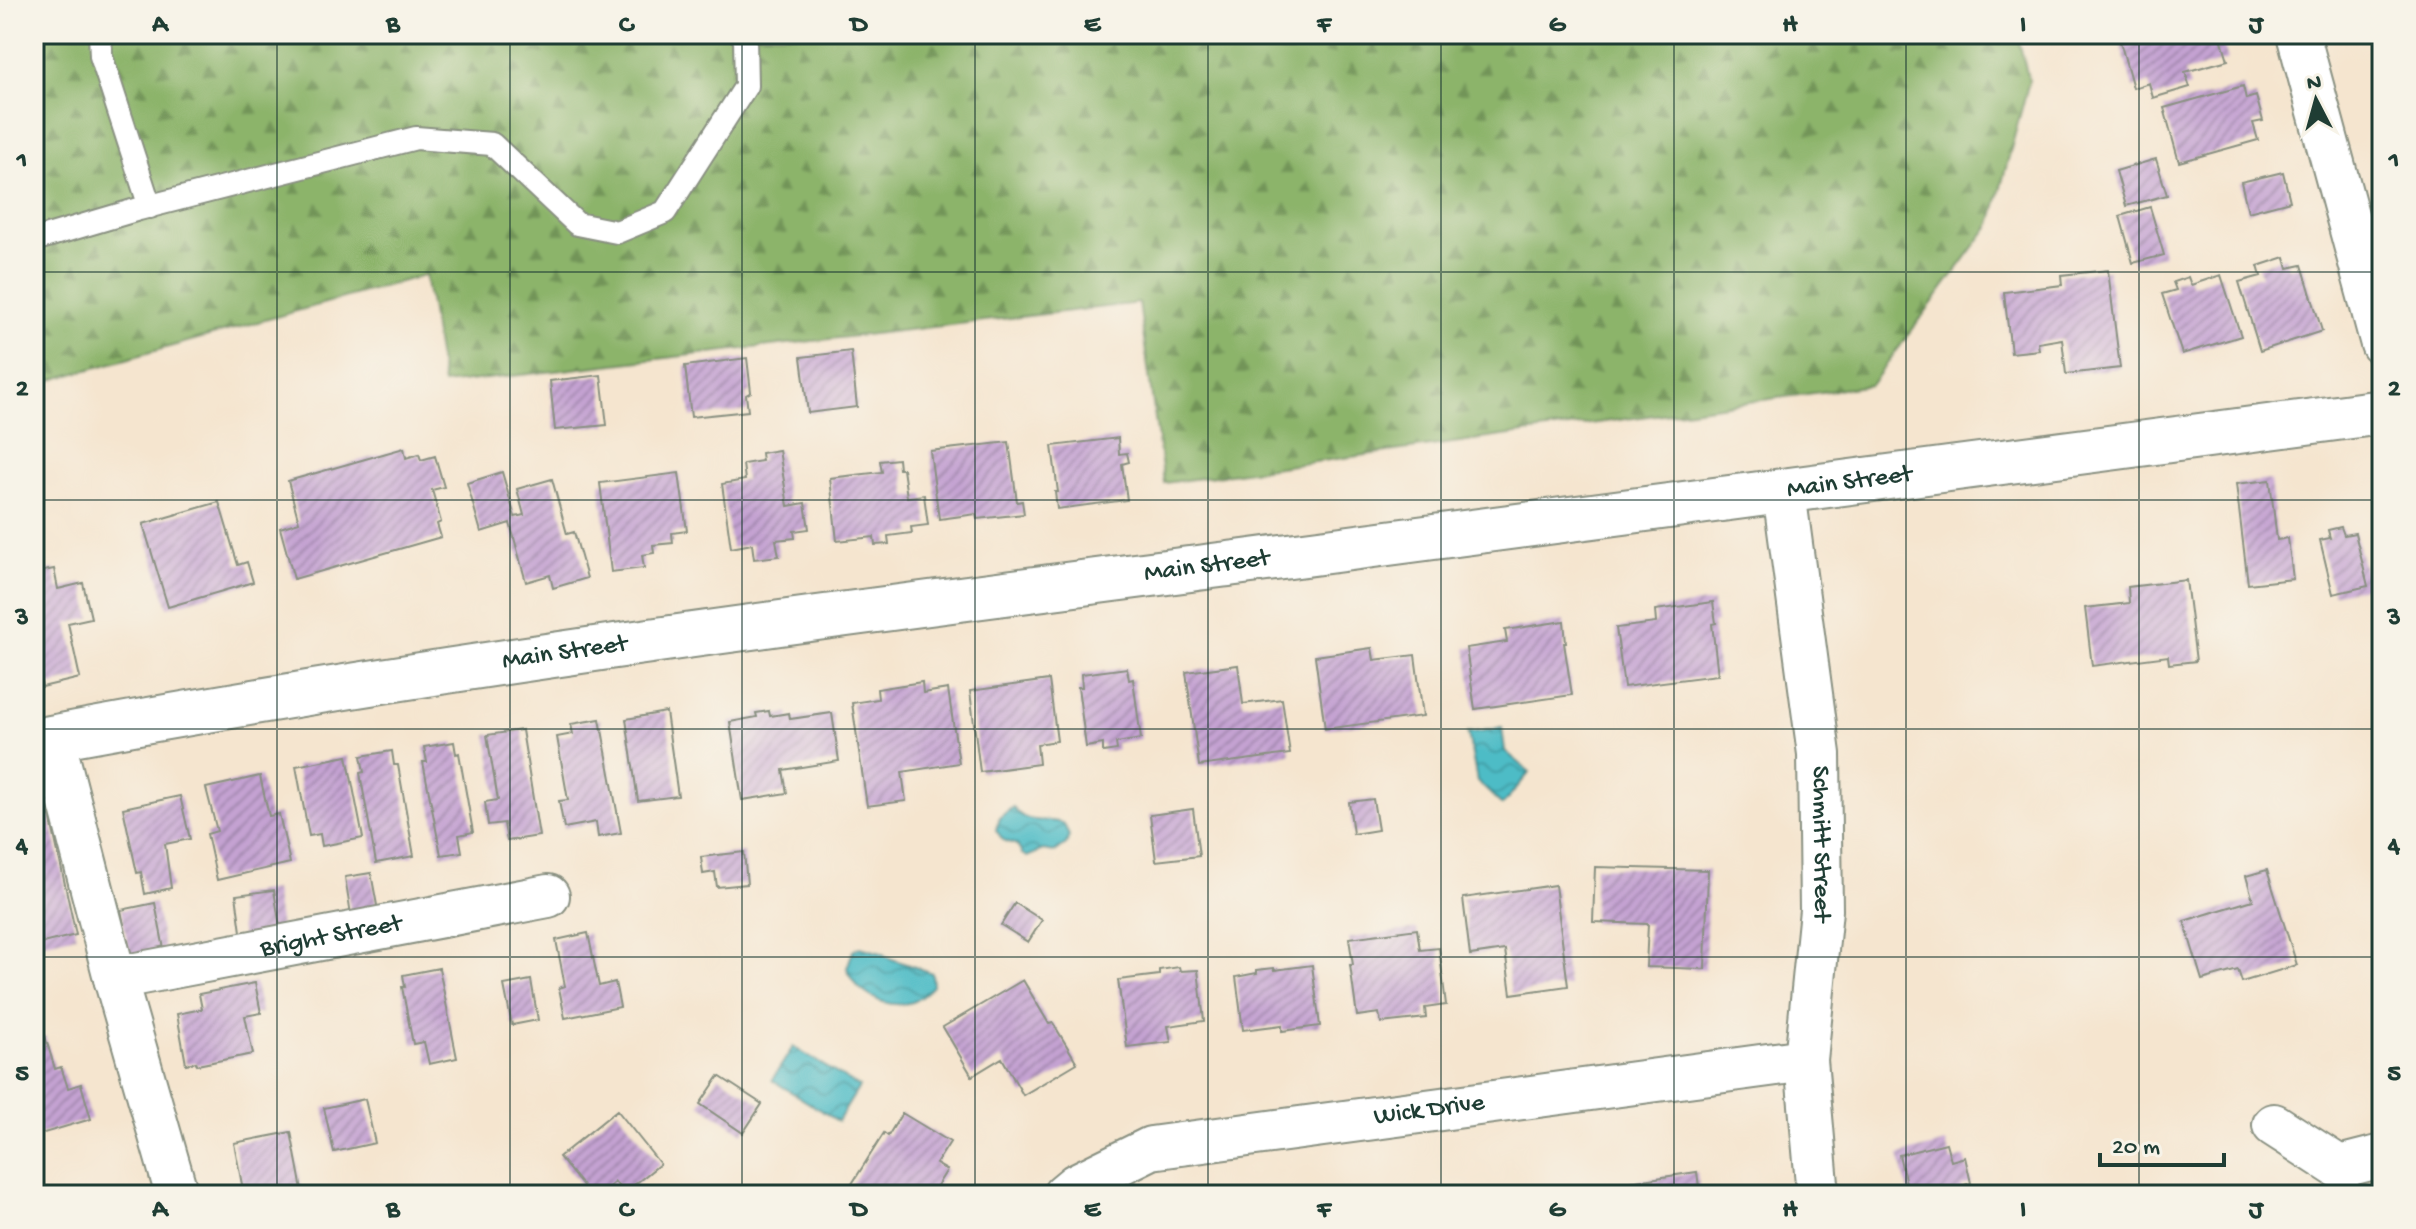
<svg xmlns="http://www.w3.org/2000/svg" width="2416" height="1229" font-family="'Gochi Hand',sans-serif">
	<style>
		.forest { fill: url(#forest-firs); stroke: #567850; stroke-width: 2 }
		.water { fill: url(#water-waves); stroke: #367c7d; stroke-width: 2 }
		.building { fill: url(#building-hatch) }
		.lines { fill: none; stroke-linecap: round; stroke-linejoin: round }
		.service-casing { stroke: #8a9182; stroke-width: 26 }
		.minor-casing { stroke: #8a9182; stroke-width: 46 }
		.secondary-casing { stroke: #8a9182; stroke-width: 48 }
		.service { stroke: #fff; stroke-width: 22 }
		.minor { stroke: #fff; stroke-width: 42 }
		.secondary { stroke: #fff; stroke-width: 44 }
		.grid { fill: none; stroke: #1f3d34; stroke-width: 2; stroke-opacity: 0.55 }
		.labels { text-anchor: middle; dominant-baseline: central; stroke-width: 7; stroke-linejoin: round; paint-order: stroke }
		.street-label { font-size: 26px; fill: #1f3d34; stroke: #f7f3e8 }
		.neatline { fill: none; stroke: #1f3d34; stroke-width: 3 }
		.grid-label { font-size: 26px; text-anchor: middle; font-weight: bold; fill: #1f3d34 }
	</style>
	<defs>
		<pattern id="forest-firs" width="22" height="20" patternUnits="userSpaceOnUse" patternTransform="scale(2)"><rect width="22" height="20" fill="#8cb46b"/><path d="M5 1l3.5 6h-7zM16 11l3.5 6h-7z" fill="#729459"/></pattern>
		<pattern id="water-waves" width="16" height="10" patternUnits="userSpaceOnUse" patternTransform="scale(2)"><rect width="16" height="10" fill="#4ebcc6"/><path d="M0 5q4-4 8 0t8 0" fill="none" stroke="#409aa2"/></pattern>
		<pattern id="building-hatch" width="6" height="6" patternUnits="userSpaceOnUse" patternTransform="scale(2)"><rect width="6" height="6" fill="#c4a2d2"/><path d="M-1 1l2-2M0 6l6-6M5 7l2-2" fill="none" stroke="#9f85ab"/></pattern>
	</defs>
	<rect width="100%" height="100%" fill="#f7f3e8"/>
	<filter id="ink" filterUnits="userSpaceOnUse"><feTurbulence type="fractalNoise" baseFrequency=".0125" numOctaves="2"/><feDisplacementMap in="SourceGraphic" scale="16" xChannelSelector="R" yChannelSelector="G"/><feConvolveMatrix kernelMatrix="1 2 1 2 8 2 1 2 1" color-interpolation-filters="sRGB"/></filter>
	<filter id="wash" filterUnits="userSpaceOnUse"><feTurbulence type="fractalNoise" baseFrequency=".006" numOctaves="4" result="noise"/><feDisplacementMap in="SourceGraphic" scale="32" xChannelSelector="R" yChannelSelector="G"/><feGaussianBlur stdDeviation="1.8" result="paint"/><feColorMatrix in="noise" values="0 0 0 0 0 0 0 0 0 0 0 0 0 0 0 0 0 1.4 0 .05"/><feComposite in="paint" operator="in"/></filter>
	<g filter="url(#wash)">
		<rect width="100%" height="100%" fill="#f5e5cf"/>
		<path class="forest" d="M34,34H2017L2029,81L1991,224L1871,385L1164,483L1139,303L443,384L425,275L34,385Z"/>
		<path class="water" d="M1502,728L1505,751L1530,772L1502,805L1477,781L1468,733Z
			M1013,807C1026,828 1049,816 1064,824L1069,836L1066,844L1055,852L1043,850L1027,857L1022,854L1017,845L1003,840L996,830L999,818Z
			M860,947L881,953L889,958L932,973L933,986C928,991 916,1002 908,1003C883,1009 854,991 847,968L853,951Z
			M793,1047L859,1087L838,1121L772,1080Z"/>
		<g id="blocks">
			<path class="building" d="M2118,34H2220L2228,60L2185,72L2190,87L2153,98L2149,83L2133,88Z
				M2243,86L2246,99L2256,96L2263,121L2253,123L2258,140L2179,162L2164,108Z
				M2156,159L2167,195L2126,206L2116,171Z
				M2283,172L2290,201L2248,212L2241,182Z
				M2150,207L2164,255L2133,263L2120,216Z
				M2285,257L2288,268L2302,265L2322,331L2260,351L2239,282L2261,276L2258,266Z
				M2108,270L2120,368L2066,374L2062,339L2038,343L2039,350L2011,353L2004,292L2062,285L2061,275Z
				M2221,275L2241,336L2182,354L2162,294L2176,290L2173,282L2188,277L2191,285Z
				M851,351L857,407L808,413L801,357Z
				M747,358L751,392L746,395L748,411L691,417L685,366Z
				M601,375L607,425L555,430L550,381Z
				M1118,438L1119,454L1127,453L1129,462L1122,464L1127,500L1057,509L1055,492H1058L1052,446Z
				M1009,442L1017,502L1022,501L1024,514L977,519L976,514L939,519L930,451Z
				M404,448L406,458L419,454L421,460L435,456L444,487L432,490L441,522L437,524L441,537L294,579L280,528L299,522L288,481Z
				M779,450L788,506L805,503L809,529L794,531L795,538L776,540L779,556L754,559L752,544L731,548L722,484L745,480L743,464L762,461L761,453Z
				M898,459L899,469H903L907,497L924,495L928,525L911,527L912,533L888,536L889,544L875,545L874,537L837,541L830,478L882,472L880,461Z
				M502,472L515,517L524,515L517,489L552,479L567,534L574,532L587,578L553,588L550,575L526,582L510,523L481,532L467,483Z
				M679,473L687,531L672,533L673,543L653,545L654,553L642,555L644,568L611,572L600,483Z
				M2270,480L2277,540L2288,538L2293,579L2248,584L2236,484Z
				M219,502L238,565L247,562L253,582L168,607L143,524Z
				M2382,512V555H2381L2372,514Z
				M2341,527L2344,535L2355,533L2368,586L2333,594L2320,540L2330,538L2328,530Z
				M54,569L58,589L83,583L91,618L68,623L80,678L42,687L34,652V573Z
				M2186,580L2196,661L2169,664L2168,656L2092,666L2085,608L2129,603L2128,587Z
				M1713,602L1716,623L1712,624L1718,675L1624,687L1616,628L1656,623L1655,610Z
				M1564,621L1566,643H1564L1572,695L1475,709L1466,648L1507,642L1505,630Z
				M1372,648L1374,660L1415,655L1423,716L1325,729L1315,656Z
				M1238,665L1243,704L1282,699L1290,754L1199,766L1186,672Z
				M1127,668L1129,680L1133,679L1141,739L1116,743L1117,750L1103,752V744L1086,747L1078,687H1082L1081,674Z
				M1049,680L1057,741L1037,744L1039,764L980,772L970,691Z
				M922,682L923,693L948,689L959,763L902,772L906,801L867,806L852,703L878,699L877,689Z
				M769,711L770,716L789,713L790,719L832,713L839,761L783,770L787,793L742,800L730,722L757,717L756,713Z
				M666,712L678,796L638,801L626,719Z
				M600,719L621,833L598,837L596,822L564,828L559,801L568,800L557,737L573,734L571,724Z
				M522,730L539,836L507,841L504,823L488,825L485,802L498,800L487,735Z
				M454,742L456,754L459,753L473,832L459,835L462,852L441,855L423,762H427L424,747Z
				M392,751L394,765H398L414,856L376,863L360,773L364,772L361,756Z
				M347,756L363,838L322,846L320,834L309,836L296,766Z
				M260,776L269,816L279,814L290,863L217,880L207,834L217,831L206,788Z
				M180,796L190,839L165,844L171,888L145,894L141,872L137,873L123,808Z
				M1373,799L1378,830L1353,834L1349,802Z
				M1193,809L1199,856L1156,861L1150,815Z
				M50,816L76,935L34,945V820Z
				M744,852L747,884L717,887L715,872L703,874L701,857Z
				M1595,867L1708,870L1705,969L1646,967L1648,924L1593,922Z
				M2267,870L2297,965L2242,982L2238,970L2202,980L2184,921L2253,900L2246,876Z
				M371,873L378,911L351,915L345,877Z
				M1555,885L1568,986L1511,994L1505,950L1470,955L1463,898Z
				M274,890L281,933L242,939L236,895Z
				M155,903L164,949L130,956L121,910Z
				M1015,903L1042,920L1028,942L1001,925Z
				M1417,929L1420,950L1439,948L1446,1005L1425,1008L1426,1018L1381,1023L1379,1013L1357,1016L1350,965H1353L1349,938Z
				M588,933L599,986L615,982L620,1007L565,1018L559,988L565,986L556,940Z
				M1312,965L1320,1026L1282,1031V1025L1243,1030L1236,977L1257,973V970L1274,968V970Z
				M1179,967L1180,971L1198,970L1204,1021L1168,1026L1171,1042L1127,1047L1118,980L1159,975V970Z
				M439,968L457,1058L429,1064L424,1042L413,1044L402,987H405L403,975Z
				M531,980L538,1020L512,1025L504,985Z
				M1023,980L1049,1024L1053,1023L1077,1063L1023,1095L1002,1058L972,1076L943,1027Z
				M255,983L261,1013L245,1016L253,1054L197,1065L196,1062L186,1064L177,1014L202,1009L199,994Z
				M45,1036L55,1069L61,1067L68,1088L81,1084L91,1119L34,1136V1040Z
				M719,1076L762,1104L743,1133L700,1104Z
				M365,1099L375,1143L334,1152L324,1108Z
				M617,1110L660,1164L624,1193L615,1182L599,1195H590L559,1157Z
				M902,1113L950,1142L936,1164L947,1170L931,1195H845L884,1133L888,1136Z
				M291,1132L303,1195H244L234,1143Z
				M1946,1143L1951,1161L1965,1157L1971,1183L1961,1186L1963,1195H1909L1899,1155Z
				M1697,1172L1700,1195H1631L1629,1182Z"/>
		</g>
	</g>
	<g filter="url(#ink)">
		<use href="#blocks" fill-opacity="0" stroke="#8a9182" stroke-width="2"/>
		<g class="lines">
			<g class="service-casing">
				<path id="service" d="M100,34L101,56L150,207
					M34,240L139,209L416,138L492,144L577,224L617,232L665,212L746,86L745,38L741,34"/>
			</g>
			<g class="minor-casing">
				<g id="minor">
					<path d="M2298,34L2382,344"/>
					<path id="s1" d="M1784,492L1819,754L1821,910L1806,1060L1818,1195"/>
					<path d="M53,738L115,978L177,1195"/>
					<path id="s2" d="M115,978L548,896"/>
					<path d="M2274,1125L2339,1167L2382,1156"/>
					<path id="s3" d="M1064,1195L1076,1185L1151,1148L1806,1060"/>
				</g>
			</g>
			<g class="secondary-casing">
				<g id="secondary">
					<path id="s4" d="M34,741C432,666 834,615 1236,563C1618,514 2000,463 2382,412"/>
				</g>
			</g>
			<use href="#service" class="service"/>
			<use href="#minor" class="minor"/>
			<use href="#secondary" class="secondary"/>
		</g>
	</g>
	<path class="grid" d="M277,34V1195M510,34V1195M742,34V1195M975,34V1195M1208,34V1195M1441,34V1195M1674,34V1195M1906,34V1195M2139,34V1195M34,272H2382M34,500H2382M34,729H2382M34,957H2382"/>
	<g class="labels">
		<g class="street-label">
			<text stroke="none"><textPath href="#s4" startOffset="1834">Main Street</textPath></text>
			<text stroke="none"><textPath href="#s4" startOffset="1186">Main Street</textPath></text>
			<text stroke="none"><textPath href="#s4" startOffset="538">Main Street</textPath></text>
			<text stroke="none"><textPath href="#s1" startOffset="354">Schmitt Street</textPath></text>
			<text stroke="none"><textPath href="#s2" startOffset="220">Bright Street</textPath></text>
			<text stroke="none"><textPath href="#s3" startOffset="380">Wick Drive</textPath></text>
		</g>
	</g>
	<rect width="2416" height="1229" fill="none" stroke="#f7f3e8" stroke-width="88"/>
	<g transform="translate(2316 100) rotate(354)" stroke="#f7f3e8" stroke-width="6" paint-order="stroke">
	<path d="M0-6L14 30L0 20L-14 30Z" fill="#1f3d34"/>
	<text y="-12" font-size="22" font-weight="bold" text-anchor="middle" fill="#1f3d34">N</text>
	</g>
	<path d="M2100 1153v12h124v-12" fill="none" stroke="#1f3d34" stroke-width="4"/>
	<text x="2112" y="1153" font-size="24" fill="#1f3d34" stroke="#f7f3e8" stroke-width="6" paint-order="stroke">20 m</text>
	<rect x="44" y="44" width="2328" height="1141" class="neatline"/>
	<g class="grid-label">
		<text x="160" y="31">A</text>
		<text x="393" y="31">B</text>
		<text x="626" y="31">C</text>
		<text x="859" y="31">D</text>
		<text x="1092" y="31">E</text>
		<text x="1324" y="31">F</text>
		<text x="1557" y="31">G</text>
		<text x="1790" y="31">H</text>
		<text x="2023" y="31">I</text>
		<text x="2256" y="31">J</text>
		<text x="22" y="167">1</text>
		<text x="2394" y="167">1</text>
		<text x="22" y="395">2</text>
		<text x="2394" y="395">2</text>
		<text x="22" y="624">3</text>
		<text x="2394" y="624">3</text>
		<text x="22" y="852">4</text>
		<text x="2394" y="852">4</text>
		<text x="22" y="1080">5</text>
		<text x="2394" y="1080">5</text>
		<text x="160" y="1216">A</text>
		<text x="393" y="1216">B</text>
		<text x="626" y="1216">C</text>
		<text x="859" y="1216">D</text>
		<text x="1092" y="1216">E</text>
		<text x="1324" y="1216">F</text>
		<text x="1557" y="1216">G</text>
		<text x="1790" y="1216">H</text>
		<text x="2023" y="1216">I</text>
		<text x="2256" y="1216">J</text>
	</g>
</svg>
